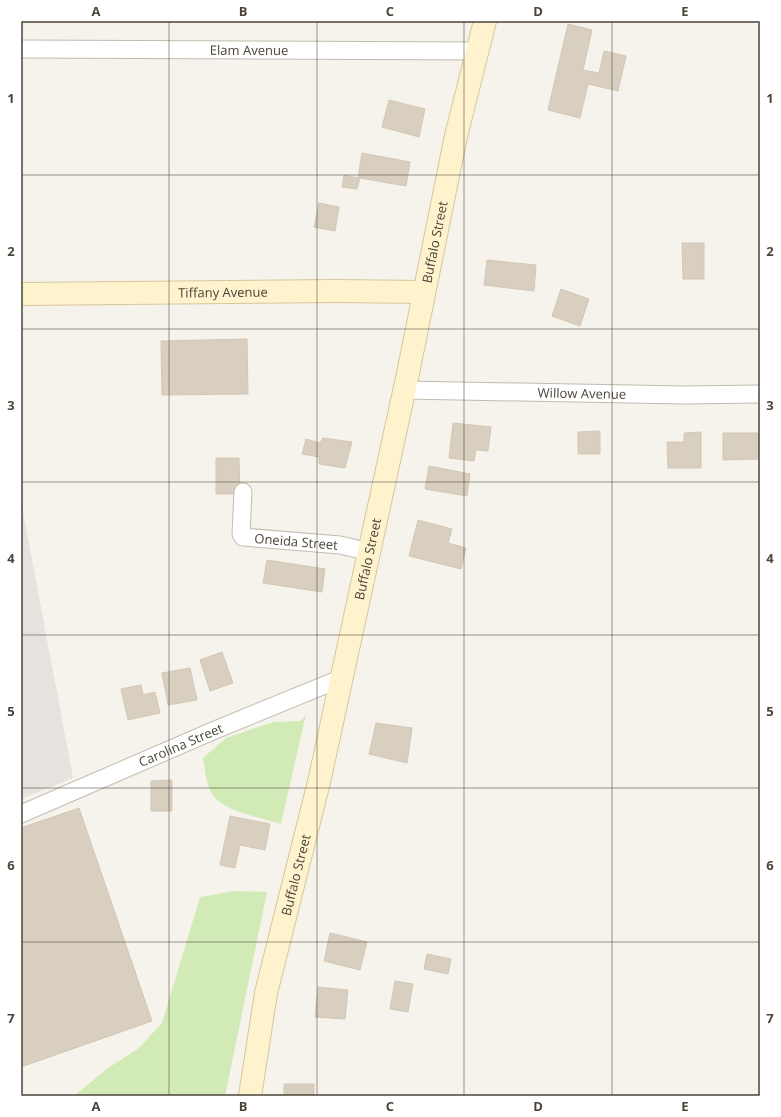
<svg xmlns="http://www.w3.org/2000/svg" width="781" height="1117" font-family="'Open Sans',sans-serif">
	<style>
		.industrial { fill: #e6e2dd }
		.green { fill: #d2eab5 }
		.building { fill: #d8cfc1; stroke: #d3c7b4 }
		.lines { fill: none; stroke-linecap: round; stroke-linejoin: round }
		.street-casing { stroke: #c2bbae; stroke-width: 19 }
		.secondary-casing { stroke: #d6c79b; stroke-width: 24 }
		.street { stroke: #fff; stroke-width: 17 }
		.secondary { stroke: #fff3cd; stroke-width: 22 }
		.grid { fill: none; stroke: #4b4439; stroke-width: 1; stroke-opacity: 0.55 }
		.labels { text-anchor: middle; dominant-baseline: central; stroke-width: 3; stroke-linejoin: round; paint-order: stroke }
		.street-label { font-size: 13px; fill: #4b4439; stroke: #fff }
		.neatline { fill: none; stroke: #4b4439; stroke-width: 1.5 }
		.grid-label { font-size: 13px; text-anchor: middle; font-weight: bold; fill: #4b4439 }
	</style>
	<rect width="100%" height="100%" fill="#f6f3ec"/>
	<path class="industrial" d="M21,501L73,778L21,799Z"/>
	<path class="green" d="M306,714L281,824C262,818 225,812 213,795C206,785 205,770 203,758L226,738L273,722L301,721Z
		M235,891L267,892L225,1096H74L108,1068L139,1048L162,1023L200,897Z"/>
	<path class="building" d="M568,24L592,30L583,70L599,73L604,51L626,56L618,91L588,84L580,118L548,110Z
		M389,100L425,109L419,137L382,127Z
		M362,153L410,162L406,186L360,178L357,189L342,187L344,175L358,178Z
		M319,203L339,207L335,231L314,227Z
		M682,243H704V279H683Z
		M487,260L536,265L534,291L484,285Z
		M561,289L589,299L580,326L552,316Z
		M247,339L248,394L162,395L161,341Z
		M453,423L491,427L488,451L476,450L474,461L449,458Z
		M600,431V454H578V432Z
		M701,432V468H668L667,442H684V433Z
		M723,433H760V459L723,460Z
		M323,438L352,442L345,468L319,464V457L302,454L306,439L320,443Z
		M216,458H239L240,494H216Z
		M429,466L470,474L467,496L425,489Z
		M418,520L452,529L448,543L466,548L461,569L409,556Z
		M267,560L325,569L322,592L263,583Z
		M222,652L233,683L210,691L200,660Z
		M190,668L197,700L168,705L162,673Z
		M141,685L143,695L155,692L160,713L128,720L121,689Z
		M376,723L412,728L407,763L369,754Z
		M172,780V811H151V781Z
		M79,808L152,1021L21,1067V828Z
		M230,816L270,824L265,850L240,845L235,868L220,865Z
		M330,933L367,942L360,970L324,961Z
		M427,954L451,959L448,974L424,969Z
		M395,981L413,984L408,1012L390,1009Z
		M318,987L348,990L345,1019L315,1017Z
		M284,1084H314V1096H284Z"/>
	<g class="lines">
		<g class="street-casing">
			<g id="street">
				<path id="s1" d="M21,49L478,51"/>
				<path id="s2" d="M405,390L684,395L760,394"/>
				<path id="s3" d="M243,492L241,534L243,537L340,545L370,552"/>
				<path id="s4" d="M21,814L215,730L342,678"/>
			</g>
		</g>
		<g class="secondary-casing">
			<g id="secondary">
				<path id="s5" d="M21,294L336,291L424,292"/>
				<path id="s6" d="M250,1096L266,993L319,782L407,378L456,136L485,21"/>
			</g>
		</g>
		<use href="#street" class="street"/>
		<use href="#secondary" class="secondary"/>
	</g>
	<path class="grid" d="M169,21V1096M317,21V1096M464,21V1096M612,21V1096M21,175H760M21,329H760M21,482H760M21,635H760M21,788H760M21,942H760"/>
	<g class="labels">
		<g class="street-label">
			<text stroke="none"><textPath href="#s1" startOffset="228">Elam Avenue</textPath></text>
			<text stroke="none"><textPath href="#s6" startOffset="874">Buffalo Street</textPath></text>
			<text stroke="none"><textPath href="#s5" startOffset="202">Tiffany Avenue</textPath></text>
			<text stroke="none"><textPath href="#s2" startOffset="177">Willow Avenue</textPath></text>
			<text stroke="none"><textPath href="#s3" startOffset="99">Oneida Street</textPath></text>
			<text stroke="none"><textPath href="#s6" startOffset="550">Buffalo Street</textPath></text>
			<text stroke="none"><textPath href="#s4" startOffset="174">Carolina Street</textPath></text>
			<text stroke="none"><textPath href="#s6" startOffset="226">Buffalo Street</textPath></text>
		</g>
	</g>
	<rect width="781" height="1117" fill="none" stroke="#ffffff" stroke-width="44"/>
	<rect x="22" y="22" width="737" height="1073" class="neatline"/>
	<g class="grid-label">
		<text x="96" y="16">A</text>
		<text x="243" y="16">B</text>
		<text x="390" y="16">C</text>
		<text x="538" y="16">D</text>
		<text x="685" y="16">E</text>
		<text x="11" y="103">1</text>
		<text x="770" y="103">1</text>
		<text x="11" y="256">2</text>
		<text x="770" y="256">2</text>
		<text x="11" y="410">3</text>
		<text x="770" y="410">3</text>
		<text x="11" y="563">4</text>
		<text x="770" y="563">4</text>
		<text x="11" y="716">5</text>
		<text x="770" y="716">5</text>
		<text x="11" y="870">6</text>
		<text x="770" y="870">6</text>
		<text x="11" y="1023">7</text>
		<text x="770" y="1023">7</text>
		<text x="96" y="1111">A</text>
		<text x="243" y="1111">B</text>
		<text x="390" y="1111">C</text>
		<text x="538" y="1111">D</text>
		<text x="685" y="1111">E</text>
	</g>
</svg>
